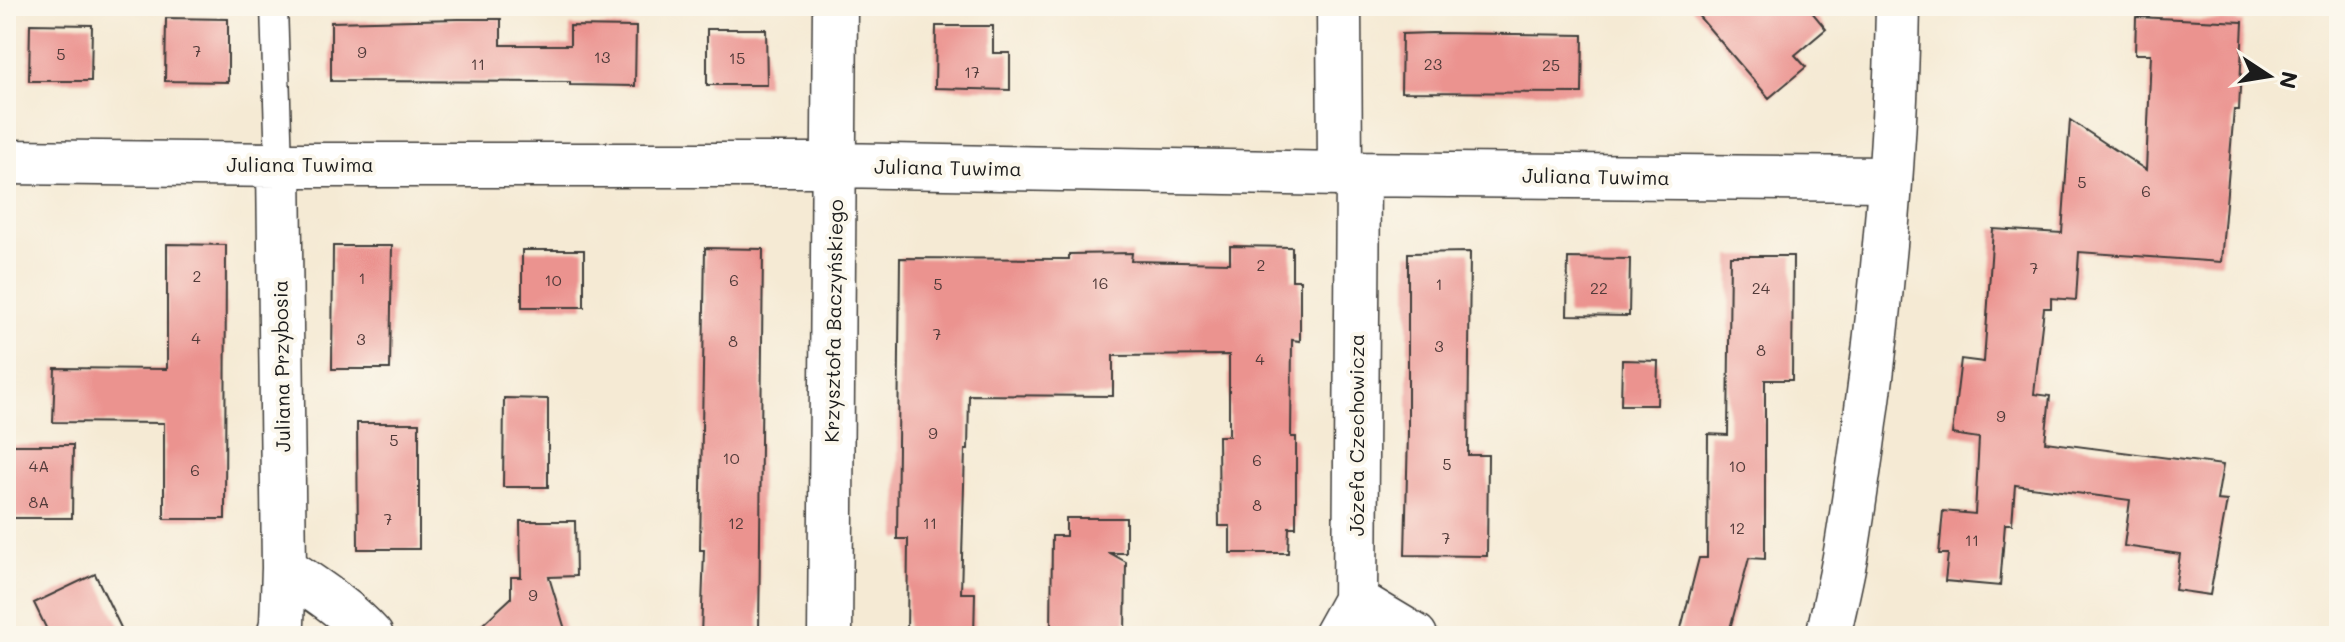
<svg xmlns="http://www.w3.org/2000/svg" width="2345" height="642" font-family="Mali,sans-serif">
	<style>
		.building { fill: #eb938f }
		.lines { fill: none; stroke-linecap: round; stroke-linejoin: round }
		.service-casing { stroke: #3d3b38; stroke-width: 29 }
		.minor-casing { stroke: #3d3b38; stroke-width: 47 }
		.tertiary-casing { stroke: #3d3b38; stroke-width: 47 }
		.service { stroke: #fff; stroke-width: 26 }
		.minor { stroke: #fff; stroke-width: 44 }
		.tertiary { stroke: #fff; stroke-width: 44 }
		.labels { text-anchor: middle; dominant-baseline: central; stroke-width: 8; stroke-linejoin: round; paint-order: stroke }
		.number-label { font-size: 16px; fill: #503a39 }
		.street-label { font-size: 20px; fill: #1c1c1c; stroke: #fbf7ec }
	</style>
	<rect width="100%" height="100%" fill="#fbf7ec"/>
	<filter id="ink" filterUnits="userSpaceOnUse"><feTurbulence type="fractalNoise" baseFrequency=".0125" numOctaves="2"/><feDisplacementMap in="SourceGraphic" scale="16" xChannelSelector="R" yChannelSelector="G"/><feConvolveMatrix kernelMatrix="1 2 1 2 8 2 1 2 1" color-interpolation-filters="sRGB"/></filter>
	<filter id="wash" filterUnits="userSpaceOnUse"><feTurbulence type="fractalNoise" baseFrequency=".006" numOctaves="4" result="noise"/><feDisplacementMap in="SourceGraphic" scale="32" xChannelSelector="R" yChannelSelector="G"/><feGaussianBlur stdDeviation="1.8" result="paint"/><feColorMatrix in="noise" values="0 0 0 0 0 0 0 0 0 0 0 0 0 0 0 0 0 1.4 0 .05"/><feComposite in="paint" operator="in"/></filter>
	<g filter="url(#wash)">
		<rect width="100%" height="100%" fill="#f5ead4"/>
		<g id="blocks">
			<path class="building" d="M1690,6H1807L1826,29L1795,55L1806,67L1769,98Z
				M2136,17L2243,22L2239,110H2234L2221,262L2079,252L2076,300L2051,298V308H2044L2034,394L2050,396L2045,442L2223,465L2217,500L2227,501L2210,595L2175,590L2180,554L2124,546L2130,500L2015,485L2012,524H2005L2000,586L1945,581L1948,554H1939L1943,511L1975,514L1979,438L1952,434L1961,359L1984,362L1993,229L2062,233L2070,120L2146,170L2151,54H2135Z
				M166,18L228,19V82L165,81Z
				M458,19H501V45H570V26L636,27L635,86L570,85V82L331,81V22Z
				M30,24L92,25L91,81H29Z
				M936,26H993V53H1010V90L935,88Z
				M707,29H766L767,85H707Z
				M1432,33L1583,35L1582,93L1401,92L1402,34Z
				M167,244L226,245L225,519H164V423L53,422L55,368L167,369Z
				M333,246H392L390,369H332Z
				M1230,246L1292,247V280H1300V341L1292,340L1291,437H1296V527H1289L1288,553H1230V526H1219L1218,436H1229V355L1113,356V396L969,395L968,450H965L961,593H975L974,636H907L908,539H897L900,258L1069,259V254L1132,253L1131,261L1230,263Z
				M705,248L763,249L759,636H701L704,550H700Z
				M522,250H584V307H522Z
				M1470,252L1468,455H1488L1487,556L1405,555L1408,432V253Z
				M1730,256H1793L1792,380H1765V559L1749,558L1728,636H1679L1699,558H1707L1708,434L1728,435Z
				M1568,258L1630,259L1629,316L1567,315Z
				M1622,360L1658,361L1657,405H1621Z
				M504,398L548,399V487H503Z
				M357,423H419V549H358Z
				M6,445H73L72,518H6Z
				M1066,518H1126V553H1110L1126,562L1125,636H1051L1052,536H1066Z
				M520,521H575L576,576L549,577L567,636H470L511,598V577H521Z
				M95,574L125,636H50L34,603Z"/>
		</g>
	</g>
	<g filter="url(#ink)">
		<use href="#blocks" fill-opacity="0" stroke="#3d3b38" stroke-width="2"/>
		<g class="lines">
			<g class="service-casing">
				<path id="service" d="M274,6L279,165"/>
			</g>
			<g class="minor-casing">
				<path id="minor" d="M1339,6L1340,174
					M6,162L279,165H835L1340,174L1890,179
					M279,165L284,568C314,588 347,609 371,636
					M1358,174L1355,600L1415,636
					M279,636L282,623L284,568
					M830,636L835,6
					M1335,636L1355,600"/>
			</g>
			<g class="tertiary-casing">
				<path id="tertiary" d="M1828,636C1835,604 1843,572 1848,540C1876,364 1895,185 1898,6"/>
			</g>
			<use href="#service" class="service"/>
			<use href="#minor" class="minor"/>
			<use href="#tertiary" class="tertiary"/>
		</g>
	</g>
	<g class="labels">
		<g class="number-label">
			<text x="197" y="50">7</text>
			<text x="362" y="51">9</text>
			<text x="61" y="53">5</text>
			<text x="602" y="56">13</text>
			<text x="737" y="57">15</text>
			<text x="478" y="63">11</text>
			<text x="1433" y="63">23</text>
			<text x="1551" y="64">25</text>
			<text x="972" y="71">17</text>
			<text x="2082" y="181">5</text>
			<text x="2146" y="190">6</text>
			<text x="1261" y="264">2</text>
			<text x="2034" y="267">7</text>
			<text x="197" y="275">2</text>
			<text x="362" y="277">1</text>
			<text x="553" y="279">10</text>
			<text x="734" y="279">6</text>
			<text x="1100" y="282">16</text>
			<text x="938" y="283">5</text>
			<text x="1439" y="283">1</text>
			<text x="1599" y="287">22</text>
			<text x="1761" y="287">24</text>
			<text x="937" y="333">7</text>
			<text x="196" y="337">4</text>
			<text x="361" y="338">3</text>
			<text x="733" y="340">8</text>
			<text x="1439" y="345">3</text>
			<text x="1761" y="349">8</text>
			<text x="1260" y="358">4</text>
			<text x="2001" y="415">9</text>
			<text x="933" y="432">9</text>
			<text x="394" y="439">5</text>
			<text x="731" y="457">10</text>
			<text x="1257" y="459">6</text>
			<text x="1447" y="463">5</text>
			<text x="39" y="465">4A</text>
			<text x="1737" y="465">10</text>
			<text x="195" y="469">6</text>
			<text x="39" y="501">8A</text>
			<text x="1257" y="504">8</text>
			<text x="388" y="518">7</text>
			<text x="736" y="522">12</text>
			<text x="930" y="522">11</text>
			<text x="1737" y="527">12</text>
			<text x="1446" y="537">7</text>
			<text x="1972" y="539">11</text>
			<text x="533" y="594">9</text>
		</g>
		<g class="street-label">
			<text x="300" y="164">Juliana Tuwima</text>
			<text transform="translate(948 167) rotate(1)">Juliana Tuwima</text>
			<text transform="translate(1596 176) rotate(1)">Juliana Tuwima</text>
			<text transform="translate(833 321) rotate(-89)">Krzysztofa Baczyńskiego</text>
			<text transform="translate(281 366) rotate(-91)">Juliana Przybosia</text>
			<text transform="translate(1356 435) rotate(-90)">Józefa Czechowicza</text>
		</g>
	</g>
	<rect width="2345" height="642" fill="none" stroke="#fbf7ec" stroke-width="32"/>
	<g transform="translate(2269 76) rotate(102)" stroke="#fbf7ec" stroke-width="6" paint-order="stroke">
	<path d="M0-6L14 30L0 20L-14 30Z" fill="#1c1c1c"/>
	<text y="-12" font-size="22" font-weight="bold" text-anchor="middle" fill="#1c1c1c">N</text>
	</g>
</svg>
